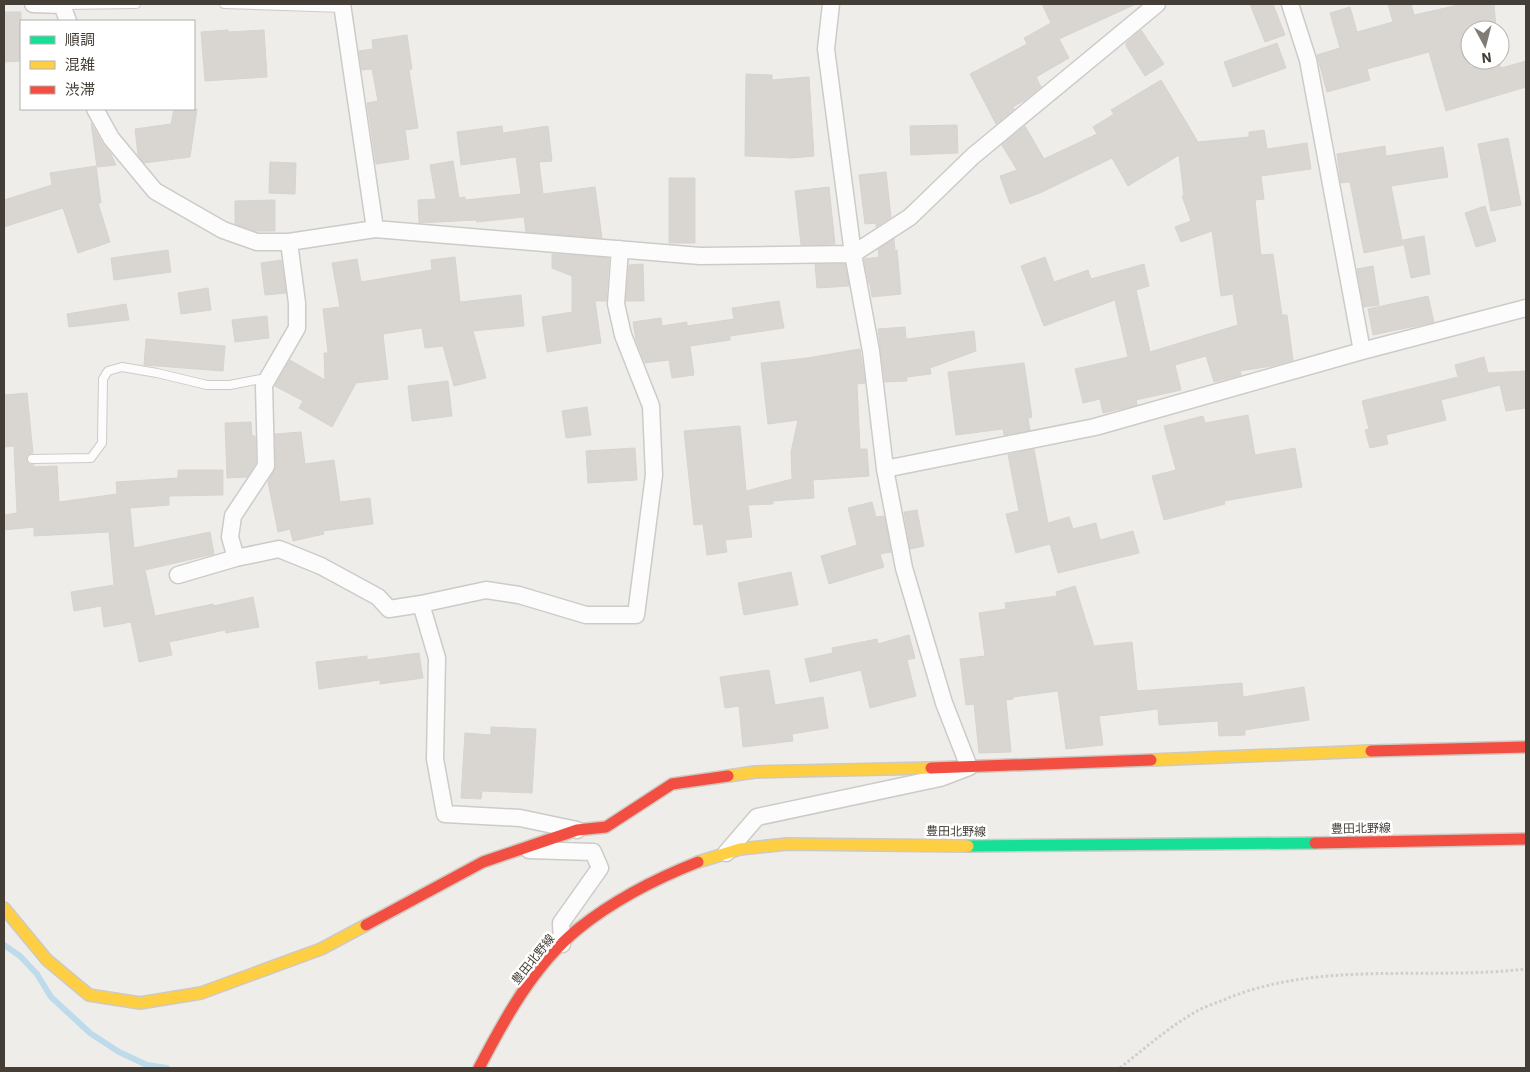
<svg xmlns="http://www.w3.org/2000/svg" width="1530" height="1072" font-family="'IBM Plex Sans','Noto Sans JP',sans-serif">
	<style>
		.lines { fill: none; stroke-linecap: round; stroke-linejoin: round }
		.stream { stroke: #bddbea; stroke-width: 6 }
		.building { fill: #d9d6d2; stroke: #d7d4d0 }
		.lane-casing { stroke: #cdcbc7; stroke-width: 10 }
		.street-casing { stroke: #cdcbc7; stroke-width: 19 }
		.fast-casing { stroke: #cec9c1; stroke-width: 14 }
		.slow-casing { stroke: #cec9c1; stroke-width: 14 }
		.jam-casing { stroke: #cec9c1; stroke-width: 14 }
		.path { stroke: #d0cdcb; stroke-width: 3; stroke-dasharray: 2.5 2.5; stroke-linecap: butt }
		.lane { stroke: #fdfcfc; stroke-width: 8 }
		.street { stroke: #fdfcfc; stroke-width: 16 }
		.fast { stroke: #16e098; stroke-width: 11 }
		.slow { stroke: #ffcf43; stroke-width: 11 }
		.jam { stroke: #f24e42; stroke-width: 11 }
		.labels { text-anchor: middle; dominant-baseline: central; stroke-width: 5; stroke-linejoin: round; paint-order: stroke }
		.street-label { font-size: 12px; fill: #443e36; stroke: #fff }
	</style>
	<rect width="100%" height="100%" fill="#efedea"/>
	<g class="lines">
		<path class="stream" d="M4,945L20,956L37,974L51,997L90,1033L119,1052L147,1065L167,1068"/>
	</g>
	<path class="building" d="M1042,4H1136L1059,39L1069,58L1036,77L1041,87L1025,100L1013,107L1014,109L996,124L970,74L1027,44L1024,38L1051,23Z
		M1250,4H1273L1285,35L1265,42Z
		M1388,4H1411L1414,15L1463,4H1494L1496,28L1470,30V67L1492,60H1498L1501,68L1526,61V87L1446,111L1429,52L1367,69L1370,80L1327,92L1317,55L1340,48L1330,13L1350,7L1357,32L1393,22Z
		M4,12H21V61L4,62Z
		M228,30V32L264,30L267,77L205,81L201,32Z
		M1141,30L1164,64L1145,76L1126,46V43Z
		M407,35L412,69L409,70L418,128L405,130L409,159L376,164L367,103L378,101L372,69L362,70L359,51L373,49L372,40Z
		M1277,43L1286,68L1233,87L1224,62Z
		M746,74L772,75V80L809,77L814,156L792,158L745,156Z
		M1161,80L1198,142L1249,137V132L1264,130L1267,149L1307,143L1311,169L1261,176L1264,199L1255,200L1261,255L1273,254L1282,315H1287L1293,360L1272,366L1240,371L1241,375L1214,382L1206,356L1175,365L1181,390L1136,400L1137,405L1103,413L1100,399L1083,403L1075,369L1128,357L1115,300L1044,326L1021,266L1045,257L1054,282L1088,270L1091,279L1144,264L1149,286L1136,290L1150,352L1238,325L1233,294L1221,296L1212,231L1181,242L1175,227L1191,221L1182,196H1184L1179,155L1128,186L1112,158L1040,193L1010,204L1000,176L1017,170L1002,145L1025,126L1044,159L1097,134L1093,127L1114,114L1111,110Z
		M174,109H197L190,157L144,163L138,155L135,129L171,124Z
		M91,123L102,143L111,154L116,165L97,167Z
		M957,125L958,153L911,155L910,126Z
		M502,126L503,133L548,126L552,161L539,162L543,194L595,187L602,238L526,232L524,217L477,222L476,220L419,223L418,200L436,199L430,165L453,161L459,198L465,197V200L521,194L516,157L461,165L457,132Z
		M1508,138L1521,205L1491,211L1478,144Z
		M1385,146L1386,156L1443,147L1448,177L1391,186L1403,245L1364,253L1350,182L1341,183L1337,154Z
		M270,162L296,163L295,194L269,193Z
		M96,166L101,203H98L110,242L78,253L63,208L4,227V200L52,185L50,173Z
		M886,172L891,217L876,227V223L865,224L859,175Z
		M669,178H695V243H669Z
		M829,187L835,244L801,245L795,191Z
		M275,200V231H257L235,224V201Z
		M1485,206L1496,241L1476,247L1465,213Z
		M1424,236L1430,274L1411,278L1403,240Z
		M894,239L895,251L897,250L901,294L872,297L870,284H869L864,259L879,257L878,249Z
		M168,250L171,272L114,280L111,258Z
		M552,254L609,258L606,301H595L601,343L547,352L542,317L572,312V276L552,268Z
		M455,257L460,302L521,295L524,326L473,331L486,378L454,386L443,346L425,348L422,328L383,334L388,379L356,383L332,427L299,408L303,401L275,386L290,360L325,380L324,353H328L323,309L340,307L332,263L357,259L361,282L432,270L431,260Z
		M281,260L286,293L265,295L261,263Z
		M643,264L644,301H626L629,265Z
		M815,264H845L849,286L817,288Z
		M1373,266L1379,305L1364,307L1357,269Z
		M208,288L211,310L181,314L178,293Z
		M1428,296L1434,322L1373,335L1368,309Z
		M779,301L784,328L730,336V340L690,346L694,375L672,378L669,360L645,363L636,340L633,322L661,318L662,326L687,322V326L734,319L732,308Z
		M126,304L129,320L69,327L67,314Z
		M267,316L269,338L235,342L232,320Z
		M905,327L906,339L974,331L976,351L930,368L931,374L907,377V381L885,382L878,329Z
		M146,339L225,346L223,371L144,365Z
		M860,349L865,383L857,384L860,449H867L869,476L813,480L814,498L773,501V504L748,505L752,537L725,540L727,552L707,555L703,524L694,525L684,431L740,426L746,491L792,479L791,452L798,420L768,424L761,363L807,358Z
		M1484,357L1488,373L1526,371V408L1506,411L1500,385L1441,400L1446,420L1386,435L1388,444L1370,448L1365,430L1369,429L1362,401L1458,377L1455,365Z
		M1024,363L1032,417L1028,418L1030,430L1004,435L1003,429L956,435L948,372Z
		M448,381L452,416L412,421L408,386Z
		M27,393L33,453L27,456V461L34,465V467L57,466L59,502L117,494L116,482L178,478V470H223V495L169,496V505L130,508L134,548L210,532L214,554L145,570L155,616L213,604L214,606L253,597L259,627L226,633L225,630L169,642L172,655L139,662L131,622L104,627L101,606L74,611L71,592L114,585L109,532L34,536V527L4,530V515L17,513L14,446L4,447V395Z
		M587,407L591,435L566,438L562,411Z
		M1248,415L1255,455L1295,448L1302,487L1224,501L1225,504L1164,520L1152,476L1176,470L1164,426L1203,416L1205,423Z
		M251,422L252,436H255L256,463L247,477L227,478L225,423Z
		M301,432L305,464L334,460L340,502L370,498L373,524L323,531L324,534L293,541L290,529L278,532L268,482L276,466L275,434Z
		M635,448L637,480L588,483L586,451Z
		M1034,449L1048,523L1069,517L1073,529L1096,523L1100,540L1133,531L1139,553L1058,573L1050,544L1016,553L1006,514L1019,511L1008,455Z
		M872,502L876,517L884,516L891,552L880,554L884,567L829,584L821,556L857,545L848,508Z
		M917,510L924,546L910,549L904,512Z
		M791,572L798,605L744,615L738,583Z
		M1075,586L1094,646L1132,642L1137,691L1242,683L1243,697L1304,687L1309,720L1245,730V735L1219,736L1218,721L1159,725L1158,709L1099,716L1103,745L1066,749L1058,691L1013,697V699L1006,700L1011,752L979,753L974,704L966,705L960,659L985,656L979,613L1006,609L1005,603L1057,596L1056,592Z
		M909,635L915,658L907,660L916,696L870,708L861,670L810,682L805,659L833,653L832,648L877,639L878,644Z
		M419,653L423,678L380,684V680L319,689L316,662L367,656V660Z
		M769,670L775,705L823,697L828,728L792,734L793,741L743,747L739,706L725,708L720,677Z
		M491,727L536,729L532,793L482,791L481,799L461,798L465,733L491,735Z"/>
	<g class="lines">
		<g class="lane-casing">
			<path id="lane" d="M224,4L343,8
				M62,5L136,4
				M32,459L91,458L102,443L103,379L108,371L122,367L157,373L207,385H230L266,378"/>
		</g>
		<g class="street-casing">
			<path id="street" d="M33,4L62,5L68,21
				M342,4L375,229
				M1290,4L1308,60L1362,351
				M95,109L111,138L155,191L223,230L257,242H289L375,229L700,256L853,254L910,217L973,156L1157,4
				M885,469L1095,427L1362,351L1526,308
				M236,558L230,537L233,516L266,466L264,385L297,328V303L289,242
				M178,575L236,558L279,549L321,566L378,597L389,609L421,604L486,590L519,595L586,615H636L654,475L651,406L623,335L616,304L620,249
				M421,604L437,658L435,759L445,814L520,818L577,830
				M529,850L593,852L600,868L561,923L562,944
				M726,853L757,817L940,778L969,767L944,703L904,568L885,469L871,351L853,254L826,49L831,4"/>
		</g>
		<g class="fast-casing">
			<path id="fast" d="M968,846L1315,843"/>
		</g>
		<g class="slow-casing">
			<path id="slow" d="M1151,760L1371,751
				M728,776L755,772L931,768
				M698,862L740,849L787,844L968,846
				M4,908L47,960L89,995L140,1003L201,993L321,949L366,925"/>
		</g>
		<g class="jam-casing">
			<path id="jam" d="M1371,751L1526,747
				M931,768L1151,760
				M1315,843L1526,839
				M366,925L483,862L577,830L606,827L672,784L728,776
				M479,1068C505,1018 534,965 578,929C614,900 655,879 698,862"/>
		</g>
		<path class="path" d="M1120,1068C1145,1048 1169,1027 1197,1011C1204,1007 1213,1004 1221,1001C1318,959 1425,981 1526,969"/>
		<use href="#lane" class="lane"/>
		<use href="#street" class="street"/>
		<use href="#fast" class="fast"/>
		<use href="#slow" class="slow"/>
		<use href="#jam" class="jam"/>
	</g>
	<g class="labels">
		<g class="street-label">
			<text transform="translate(1361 828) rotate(-1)">豊田北野線</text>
			<text transform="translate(956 831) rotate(1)">豊田北野線</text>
			<text transform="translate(533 959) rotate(-51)">豊田北野線</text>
		</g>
	</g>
	<rect width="1530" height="1072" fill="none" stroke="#443e36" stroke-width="10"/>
	<rect x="20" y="20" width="175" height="90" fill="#ffffff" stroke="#b4b2af"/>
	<rect x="30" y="36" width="25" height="8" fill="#16e098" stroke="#b4b2af"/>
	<text x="65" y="45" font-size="15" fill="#443e36">順調</text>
	<rect x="30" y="61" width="25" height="8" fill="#ffcf43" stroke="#b4b2af"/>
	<text x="65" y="70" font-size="15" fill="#443e36">混雑</text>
	<rect x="30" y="86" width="25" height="8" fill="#f24e42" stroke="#b4b2af"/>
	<text x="65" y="95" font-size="15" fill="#443e36">渋滞</text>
	<g transform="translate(1485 45) rotate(173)"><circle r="24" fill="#ffffff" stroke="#b4b2af"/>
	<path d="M0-4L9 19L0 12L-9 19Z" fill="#807b75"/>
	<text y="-8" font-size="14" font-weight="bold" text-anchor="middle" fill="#443e36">N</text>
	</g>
</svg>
